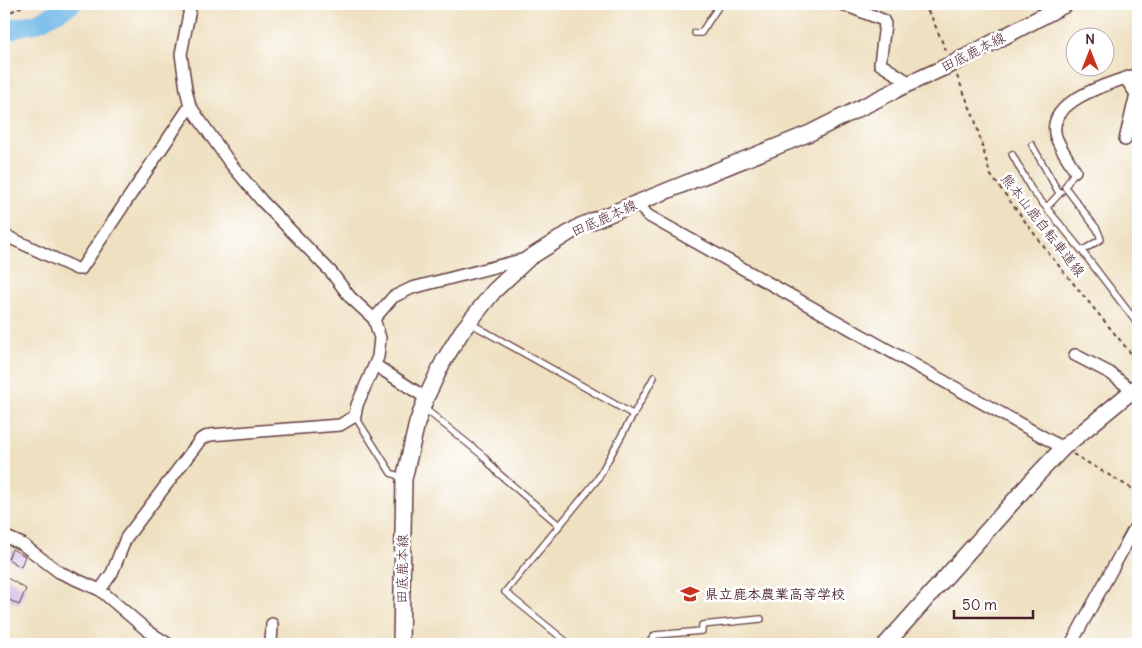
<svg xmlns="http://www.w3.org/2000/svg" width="1142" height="648" font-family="Delius,'Klee One',sans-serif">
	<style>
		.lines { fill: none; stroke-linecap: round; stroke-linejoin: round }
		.river { stroke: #6fb8e7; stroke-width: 19 }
		.building { fill: #c8b3e1 }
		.lane-casing { stroke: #633c41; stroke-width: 8 }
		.street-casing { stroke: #633c41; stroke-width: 14 }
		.secondary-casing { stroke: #633c41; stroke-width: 18 }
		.path { stroke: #633c41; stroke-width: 2; stroke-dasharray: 4 4; stroke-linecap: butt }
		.lane { stroke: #fff; stroke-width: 5.5 }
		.street { stroke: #fff; stroke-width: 11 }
		.secondary { stroke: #fff; stroke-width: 15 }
		.labels { text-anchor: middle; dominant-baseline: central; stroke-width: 5; stroke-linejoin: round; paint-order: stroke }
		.street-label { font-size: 14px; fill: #4a1f2b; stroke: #fff }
		.poi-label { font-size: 14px; font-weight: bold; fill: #4a1f2b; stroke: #fff; text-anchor: start }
	</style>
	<rect width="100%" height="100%" fill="#fff"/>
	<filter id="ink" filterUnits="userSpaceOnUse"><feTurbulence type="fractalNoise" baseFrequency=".02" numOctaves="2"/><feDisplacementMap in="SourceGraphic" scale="10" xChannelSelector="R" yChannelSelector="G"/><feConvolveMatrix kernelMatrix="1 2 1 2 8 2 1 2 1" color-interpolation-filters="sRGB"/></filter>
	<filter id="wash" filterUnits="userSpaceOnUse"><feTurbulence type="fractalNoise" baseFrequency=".0096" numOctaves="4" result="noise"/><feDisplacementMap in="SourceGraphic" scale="20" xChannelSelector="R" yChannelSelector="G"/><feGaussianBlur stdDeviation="1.12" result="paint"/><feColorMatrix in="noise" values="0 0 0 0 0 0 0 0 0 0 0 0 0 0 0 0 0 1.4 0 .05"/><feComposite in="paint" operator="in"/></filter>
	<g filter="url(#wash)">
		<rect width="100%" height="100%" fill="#eee0c0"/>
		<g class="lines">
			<path class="river" d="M4,33L17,27L37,23L72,4"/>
		</g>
		<g id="blocks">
			<path class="building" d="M12,549L25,556L21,567L8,559Z
				M4,576L26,589L19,605L4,597Z"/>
		</g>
	</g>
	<g filter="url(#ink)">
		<use href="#blocks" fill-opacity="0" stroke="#633c41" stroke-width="1"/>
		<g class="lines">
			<g class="lane-casing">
				<path id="lane" d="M695,33H701L720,4
					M1032,145L1059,193
					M1012,154L1031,189L1082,251L1137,323L1138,330
					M1075,171L1065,187L1097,229L1101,239L1082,251
					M1047,207L1061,192
					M470,323L634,415
					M424,408L482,455L498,473L559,525
					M355,416L391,473L403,478
					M569,644L505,592L597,480L654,377
					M648,644L655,635L702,631V625L761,619"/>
			</g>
			<g class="street-casing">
				<path id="street" d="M842,4L883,20L885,24L880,64L910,83
					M1125,140L1136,94L1125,78
					M1075,171C1069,160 1060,148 1056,137C1044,100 1114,82 1138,74
					M638,203L647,215L1063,448
					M4,235L77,269H81L190,106
					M374,319L393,297L412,288L529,258
					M1075,355L1110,373L1133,391
					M375,365L426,398
					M4,536L22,544L59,572L100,590L149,632L168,644
					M100,590L112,573L126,538L201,439L210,435L340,425L355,416L357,405L378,357L380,338L374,319L350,297L331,272L262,201L230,163L190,106L186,89L181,54L191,4
					M271,644L272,624
					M1071,644L1138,522"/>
			</g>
			<g class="secondary-casing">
				<path id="secondary" d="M401,644L404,479L417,423L426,398L443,362L462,331L494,291L529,258L580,226L810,133L908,84L952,64L1066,4
					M886,644L1036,476L1063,448L1138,386"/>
			</g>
			<path class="path" d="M923,4L932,18L947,53
				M4,15L27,4
				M957,76L975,120L990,174L1050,255L1138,362
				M4,260L9,248
				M1073,454L1138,492"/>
			<use href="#lane" class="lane"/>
			<use href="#street" class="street"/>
			<use href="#secondary" class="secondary"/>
		</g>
	</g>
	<defs>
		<g id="school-bare" transform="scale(1.5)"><path d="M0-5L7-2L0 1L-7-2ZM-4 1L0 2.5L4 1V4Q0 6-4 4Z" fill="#c8321e" stroke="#fff" stroke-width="2.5" paint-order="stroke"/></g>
	</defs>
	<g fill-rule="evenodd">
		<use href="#school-bare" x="690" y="594"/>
	</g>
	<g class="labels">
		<g class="street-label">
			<text transform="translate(973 52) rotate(-27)">田底鹿本線</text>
			<text transform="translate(604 218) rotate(-24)">田底鹿本線</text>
			<text transform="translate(1043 225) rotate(52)">熊本山鹿自転車道線</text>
			<text transform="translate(402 569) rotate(-89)">田底鹿本線</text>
		</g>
		<g class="poi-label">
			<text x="705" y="594">県立鹿本農業高等学校</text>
		</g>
	</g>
	<rect width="1142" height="648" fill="none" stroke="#fff" stroke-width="20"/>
	<g transform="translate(1090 52)"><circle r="24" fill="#ffffff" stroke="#b7a5aa"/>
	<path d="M0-4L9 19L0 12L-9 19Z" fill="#c8321e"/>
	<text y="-8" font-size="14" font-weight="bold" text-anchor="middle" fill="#4a1f2b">N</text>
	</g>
	<path d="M954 610v8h79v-8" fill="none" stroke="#4a1f2b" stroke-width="2.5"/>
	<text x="962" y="610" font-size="15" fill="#4a1f2b" stroke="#ffffff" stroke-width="4" paint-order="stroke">50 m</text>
</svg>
